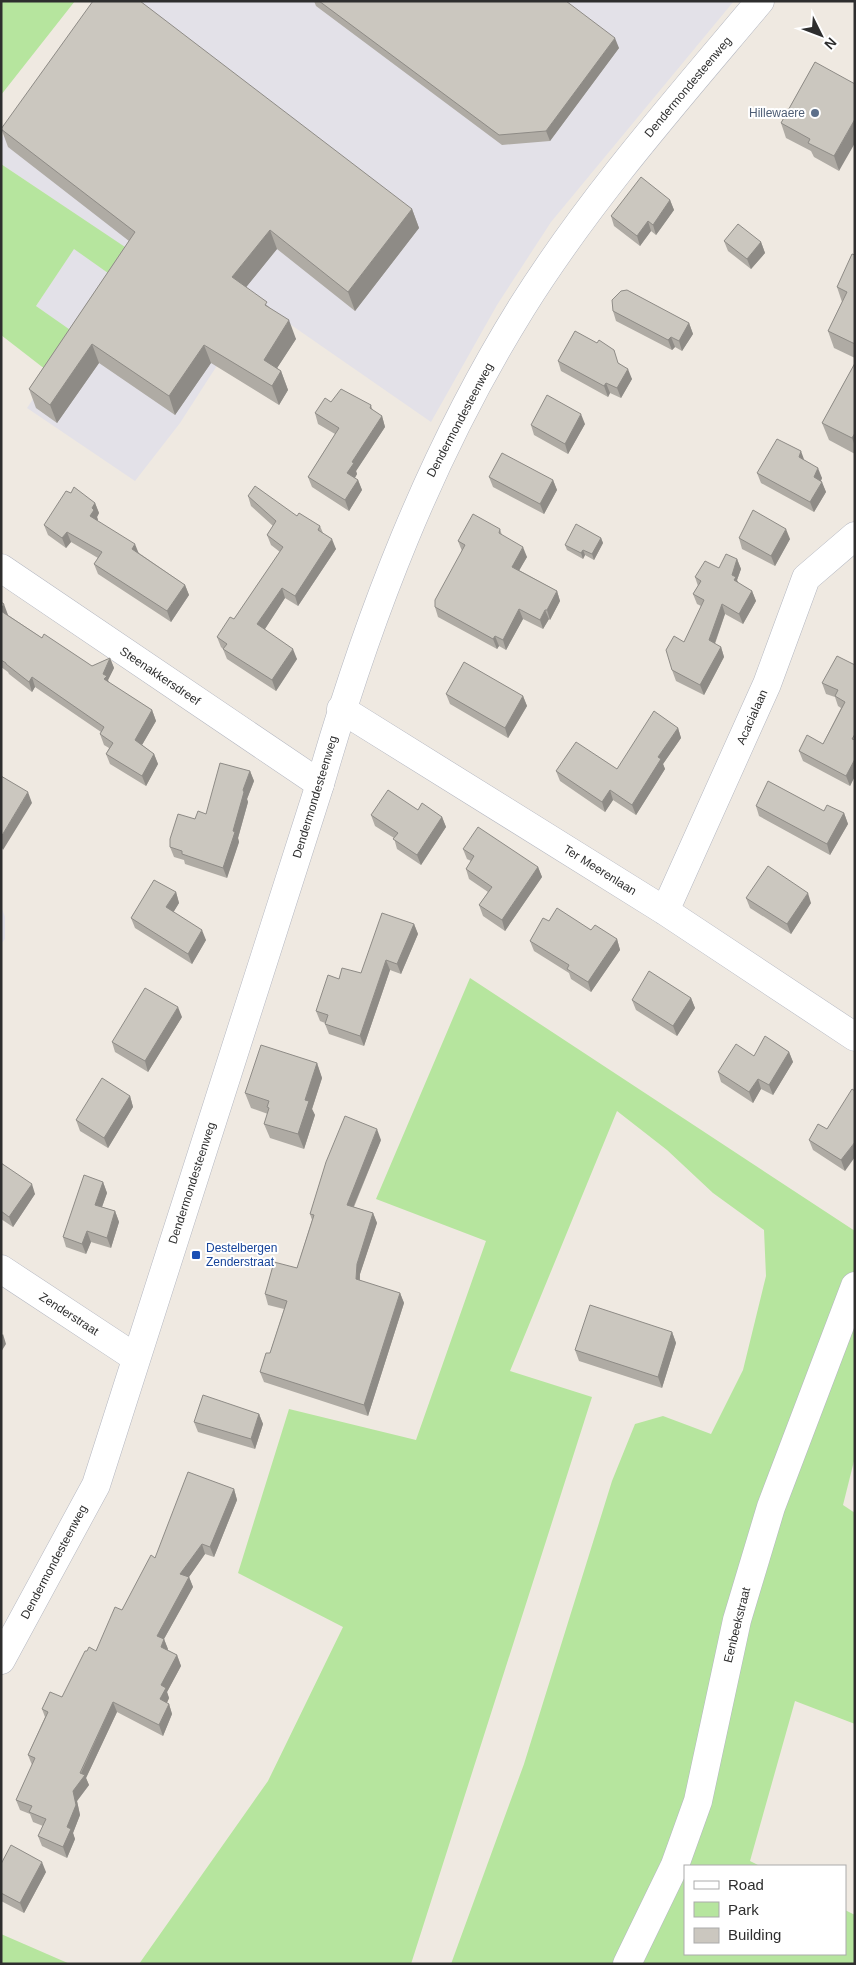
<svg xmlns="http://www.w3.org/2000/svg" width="856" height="1965" font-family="Arial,sans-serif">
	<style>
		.industrial { fill: #e3e1e8 }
		.green { fill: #b6e59e }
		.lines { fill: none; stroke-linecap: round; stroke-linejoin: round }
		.street-casing { stroke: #b4b7c1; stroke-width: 29 }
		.secondary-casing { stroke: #b4b7c1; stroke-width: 29 }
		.street { stroke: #fff; stroke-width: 28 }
		.secondary { stroke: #fff; stroke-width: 28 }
		.wall { fill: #afaba4 }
		.shaded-wall { fill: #8e8b86 }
		.building { fill: #cbc7bf; stroke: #8e8b86 }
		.service-dot { fill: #5c6f8a; stroke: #fff; stroke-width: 2 }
		.transit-dot { fill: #1a4fb4; stroke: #fff; stroke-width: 2 }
		.labels { text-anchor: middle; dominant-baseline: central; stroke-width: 4; stroke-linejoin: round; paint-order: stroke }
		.street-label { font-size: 12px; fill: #2e2e2e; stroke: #fff }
		.service-label { font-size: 12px; fill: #4e5e75; stroke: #fff; text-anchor: end }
		.transit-label { font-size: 12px; fill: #164399; stroke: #fff; text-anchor: start }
	</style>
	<rect width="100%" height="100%" fill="#efe9e1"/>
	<path class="industrial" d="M108,1H734L551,222L497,305L431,422L258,302L180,423L135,481L27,408L76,335L36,306L74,248L115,278L133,253L1,164V139Z
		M1,906L5,917V939L1,944Z"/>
	<path class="green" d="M1,1H75L1,95Z
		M1,164L134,253L115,278L74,249L36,306L76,334L50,373L1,335Z
		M470,978L855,1231V1457L843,1505L855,1513V1724L795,1701L750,1861L760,1866H685V1954H845V1910L855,1915V1964H451L524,1764L612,1481L635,1424L663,1416L711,1434L743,1370L766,1276L764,1230L713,1193L667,1150L617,1111L510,1371L592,1397L411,1964H139L268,1781L343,1627L238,1573L289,1409L416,1440L486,1241L376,1199Z
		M1,1934L70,1964H1Z"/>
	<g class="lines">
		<g class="street-casing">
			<path id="street" d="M1,568L320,784
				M341,709L665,911L855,1037
				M665,911L767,684L806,578L855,536
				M1,1269L136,1358
				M627,1964L675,1865L698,1801L737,1620L771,1507L855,1286"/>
		</g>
		<g class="secondary-casing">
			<path id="secondary" d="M1,1660L96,1485L320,784C368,617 430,455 522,307C591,197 677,100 760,1"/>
		</g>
		<use href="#street" class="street"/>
		<use href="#secondary" class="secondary"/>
	</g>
	<path class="wall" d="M314,1H568L567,2L619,48L550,141L502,145L316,6Z
		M815,62L839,171L814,157L811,151L786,138L781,123Z
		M1,128L412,209L419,228L355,311L277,249L246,287L269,307L296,339L277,368L281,371L288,390L279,405L211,363L175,415L99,363L57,423L36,408L29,389L129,241L8,147Z
		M670,200L674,210L656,235L651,231L640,246L614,226L611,216Z
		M724,241L761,242L765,253L751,269L728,251Z
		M855,255V358L834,348L828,331L842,302L837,287Z
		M613,311L689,323L693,334L682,351L675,347L672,350L616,321Z
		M558,361L619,363L632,379L621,398L610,393L608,397L561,371Z
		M855,363V454L829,440L822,423Z
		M331,402L371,405L373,411L382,416L385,427L356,471L357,474L355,478L358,480L362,490L349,511L312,487L308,477L335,434L318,424L315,413Z
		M585,424L568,454L534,435L531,425Z
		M805,460L822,478L821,481L826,492L814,512L761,483L757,473Z
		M489,477L553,480L557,490L544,514L493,487Z
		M248,496L320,526L323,533L336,549L298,606L285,598L265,629L297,659L276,691L227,659L223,649L221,647L217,637L234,619L280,552L271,545L267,535L273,526L251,506Z
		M95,503L99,513L97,517L98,520L97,521L139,553L185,585L189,595L171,622L98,574L94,564L98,558L71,542L66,548L48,535L44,525Z
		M500,529L502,535L527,557L519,570L557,591L560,601L550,620L549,619L543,629L523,619L506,650L499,646L497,649L438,617L435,607L462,551L458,541Z
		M601,538L603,543L594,560L585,555L583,559L567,550L565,545Z
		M739,538L790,539L775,566L742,549Z
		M737,559L741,569L737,580L738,583L752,591L756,601L743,624L725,614L715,644L721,647L724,657L704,695L676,681L672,670L701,606L697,604L693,594L698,586L695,577L719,568Z
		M1,602L8,615L42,638L92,666L110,658L114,668L108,680L109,683L152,710L156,721L142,745L154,754L158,764L146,786L110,764L106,754L109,748L104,745L100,734L101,732L35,687L32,692L9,674L8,672L1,667Z
		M855,665V776L850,786L803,761L799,751L823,744L841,708L838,706L835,697L826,694L822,683Z
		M446,694L523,696L527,706L508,738L450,704Z
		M678,728L681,738L663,764L665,769L636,815L613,800L605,812L560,781L556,771L617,769Z
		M250,771L254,781L247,799L248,802L238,838L239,842L227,878L185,864L184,860L174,857L170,847L195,819L206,814Z
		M756,806L824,811L844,813L848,824L830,855L759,816Z
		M418,810L442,817L446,827L421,865L397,849L394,838L375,826L371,815Z
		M463,849L538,867L542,877L505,931L483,916L479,905L488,892L469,879L466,869L471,861L467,859Z
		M176,892L179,903L173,912L206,940L192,964L135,928L131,918Z
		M746,898L811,903L791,934L750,908Z
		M549,921L591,930L617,939L620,950L591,992L571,979L569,973L534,951L530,941Z
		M414,924L418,934L401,974L390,970L364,1046L329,1034L325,1024V1023L320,1021L316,1011L339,979L361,973Z
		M691,998L695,1008L677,1036L636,1010L632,1000Z
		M182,1017L148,1072L115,1052L112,1042Z
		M789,1052L793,1062L773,1095L761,1089L753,1103L721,1082L718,1072L754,1056Z
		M317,1063L322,1078L312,1109L315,1115L304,1149L270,1138L264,1124L268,1114L251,1108L245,1093Z
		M855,1091L845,1171L813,1150L809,1140L827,1129Z
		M130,1096L133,1107L108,1148L80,1131L76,1120Z
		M381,1140L354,1207L373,1213L377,1223L360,1274V1281L400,1293L404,1303L368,1416L264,1382L260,1372L270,1353L284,1309L268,1305L265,1294L297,1268L312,1220L310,1214Z
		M1,1163L35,1194L13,1227L1,1219Z
		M103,1182L107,1193L102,1207L115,1211L119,1222L111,1248L91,1242L86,1254L66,1247L63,1237Z
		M672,1332L676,1343L662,1388L579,1361L575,1350Z
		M259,1414L263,1424L255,1449L198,1432L194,1422Z
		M234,1489L237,1500L214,1557L205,1554L189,1577L193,1587L164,1639L168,1650L177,1655L181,1666L167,1692L169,1698L167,1703L169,1704L172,1714L163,1736L117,1712L86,1778L89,1785L77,1801L80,1815L73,1833L75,1839L67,1858L42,1846L38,1836L43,1826L33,1822L30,1814L20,1810L16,1800L32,1765L28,1755L45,1717L42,1709L62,1697L96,1651L155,1558Z
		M1,1864L46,1872L24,1913L1,1901Z"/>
	<path class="shaded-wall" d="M615,38L619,48L550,141L546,131Z
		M855,119V143L839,171L834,156Z
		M670,200L674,210L656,235L653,225Z
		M412,209L419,228L355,311L348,292Z
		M648,221L651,231L640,246L637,236Z
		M270,230L277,249L239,296L232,277Z
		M761,242L765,253L751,269L747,259Z
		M289,320L296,339L270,379L264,360Z
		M689,323L693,334L682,351L679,341Z
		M671,337L675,347L672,350L668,340Z
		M92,344L99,363L57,423L50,405Z
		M204,345L211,363L175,415L169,396Z
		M628,369L632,379L621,398L617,388Z
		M281,371L288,390L279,405L272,386Z
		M606,383L610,393L608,397L604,386Z
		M581,414L585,424L568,454L565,444Z
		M382,416L385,427L356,471L357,474L351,484L347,473L352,462Z
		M855,433V446L852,438Z
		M801,451L805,462L799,457Z
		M818,468L822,478L818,487L814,477Z
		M358,480L362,490L349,511L345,500Z
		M553,480L557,490L544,514L540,504Z
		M822,482L826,492L814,512L810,502Z
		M95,503L99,513L97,517L98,520L93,526L90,516L92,508Z
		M786,529L790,539L775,566L771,556Z
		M67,532L71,542L66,548L62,538Z
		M601,538L603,543L594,560L592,554Z
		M332,539L336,549L298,606L295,596Z
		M135,544L139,554L132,549Z
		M523,547L527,557L516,576L512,567Z
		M583,550L585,555L583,559L581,553Z
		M737,559L741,569L737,580L740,587L738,591L732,575Z
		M185,585L189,595L171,622L167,611Z
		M282,588L285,598L261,635L257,624Z
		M557,591L560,601L550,620L547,610Z
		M752,591L756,601L743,624L739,614Z
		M4,604L8,615L4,620L1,612V609Z
		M722,604L725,614L712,651L709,640Z
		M519,609L523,619L506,650L503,640Z
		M545,610L549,619L543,629L540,620Z
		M495,636L499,646L497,649L493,639Z
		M721,647L724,657L704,695L700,685Z
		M293,649L297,659L276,691L272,680Z
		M110,658L114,668L108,680L110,686L104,679L103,674Z
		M32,677L35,687L32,692L29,682Z
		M523,696L527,706L508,738L505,728Z
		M152,710L156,721L139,750L135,740Z
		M678,728L681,738L663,764L665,769L636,815L632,805L658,757Z
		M154,754L158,764L146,786L142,776Z
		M855,759V776L850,786L846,776Z
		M250,771L254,781L247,799L248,802L238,838L239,842L227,878L223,868L243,790Z
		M610,790L613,800L605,812L602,802Z
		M28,792L32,803L3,850L1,846V837Z
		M844,813L848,824L830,855L827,844Z
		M442,817L446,827L421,865L417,855Z
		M538,867L542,877L505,931L502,920Z
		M176,892L179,903L170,918L166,907Z
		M808,893L811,903L791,934L787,924Z
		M414,924L418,934L401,974L397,964Z
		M202,930L206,940L192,964L188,954Z
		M617,939L620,950L591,992L588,982Z
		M386,960L390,970L364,1046L360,1036Z
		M691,998L695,1008L677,1036L673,1026Z
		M178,1007L182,1017L148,1072L145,1061Z
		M789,1052L793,1062L773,1095L769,1085Z
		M317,1063L322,1078L312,1109L315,1115L304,1149L298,1134L305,1100Z
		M758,1079L761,1089L753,1103L749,1092Z
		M130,1096L133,1107L108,1148L104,1138Z
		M377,1129L381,1140L350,1215L347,1205Z
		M855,1142V1157L845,1171L841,1160Z
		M103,1182L107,1193L99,1215L95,1205Z
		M32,1184L35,1194L13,1227L9,1217Z
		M115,1211L119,1222L111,1248L107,1238Z
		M373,1213L377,1223L360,1274L359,1290L356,1279L357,1264Z
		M87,1231L91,1242L86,1254L82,1244Z
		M400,1293L404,1303L368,1416L364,1405Z
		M672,1332L676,1343L662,1388L658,1377Z
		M3,1334L6,1344L1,1352V1336Z
		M259,1414L263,1424L255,1449L251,1439Z
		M234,1489L237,1500L214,1557L210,1547Z
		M202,1544L205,1554L184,1584L180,1574Z
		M189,1577L193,1587L160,1646L157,1636Z
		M164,1639L168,1649L165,1657L161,1647Z
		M177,1655L181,1666L167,1692L169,1698L164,1709L160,1699L161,1685Z
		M113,1702L117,1712L86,1778L89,1785L77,1801L80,1815L73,1833L75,1839L67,1858L63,1847L67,1827L73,1791Z
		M169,1704L172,1714L163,1736L159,1725Z
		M42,1862L46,1872L24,1913L20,1903Z"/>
	<path class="building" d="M93,1H140L412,209L348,292L270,230L232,277L267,302L265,305L289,320L264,360L281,371L272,386L204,345L169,396L92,344L50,405L29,389L135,232L1,129Z
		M319,1H566L615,38L546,131L499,135Z
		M815,62L855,84V119L834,156L808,143L810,139L781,123Z
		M641,177L670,200L653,225L648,221L637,236L611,216Z
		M738,224L761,242L747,259L724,241Z
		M852,254L855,255V344L828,331L847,292L837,287Z
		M627,290L689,323L679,341L671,337L668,340L613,311L612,300L621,291Z
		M575,331L597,343L599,340L614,350L618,363L628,369L617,388L606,383L604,386L558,361Z
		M855,363V433L852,438L822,423Z
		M341,389L371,405L370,408L382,416L352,462L354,463L347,473L358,480L345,500L308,477L339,428L315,413L325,398L331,402Z
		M547,395L581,414L565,444L531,425Z
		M777,439L801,451L799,457L818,468L814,477L822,482L810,502L757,473Z
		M502,453L553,480L540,504L489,477Z
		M255,486L297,516L299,513L320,526L318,530L332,539L295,596L282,588L257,624L293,649L272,680L223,649L227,644L217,637L230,617L234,619L283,547L267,535L276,521L248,496Z
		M74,487L95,503L92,508L94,510L90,516L135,544L132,549L185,585L167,611L94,564L102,552L67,532L62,538L44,525L66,491L71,493Z
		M753,510L786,529L771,556L739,538Z
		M473,514L500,529L499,533L523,547L512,567L557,591L547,610H545L540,620L519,609L503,640L495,636L493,639L435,607V600L465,545L458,541Z
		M576,524L601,538L592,554L583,550L581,553L565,545Z
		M726,554L737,559L732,575L736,577L734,580L752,591L739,614L722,604L709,640L721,647L700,685L672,670L666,650L674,636L684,642L704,600L693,594L701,581L695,577L705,561L719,568Z
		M1,602L4,604L1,609Z
		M1,611L42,638L44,634L92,666L110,658L103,674L107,676L104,679L152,710L135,740L154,754L142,776L106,754L113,743L100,734L104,727L32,677L29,682L6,664V663L1,660Z
		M837,656L855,665V734L852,739L855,740V759L846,776L799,751L807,735L823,744L845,702L835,696L838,690L822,683Z
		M464,662L523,696L505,728L446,694Z
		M654,711L678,728L658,757L661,759L632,805L610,790L602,802L556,771L576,742L617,769Z
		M220,763L250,771L243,790L244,792L233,831L235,832L223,868L182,854V851L170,847V839L178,814L195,819L198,811L206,814Z
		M1,776L28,792L1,837Z
		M768,781L824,811L827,805L844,813L827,844L756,806Z
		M388,790L418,810L422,803L442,817L417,855L393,839L398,833L371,815Z
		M478,827L538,867L502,920L479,905L492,887L466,869L474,856L463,849Z
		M768,866L808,893L787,924L746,898Z
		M154,880L176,892L166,907L202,930L188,954L131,918Z
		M557,908L591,930L595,925L617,939L588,982L567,969L569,965L530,941L543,918L549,921Z
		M382,913L414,924L397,964L386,960L360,1036L325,1024L328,1015L316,1011L328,975L339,979L342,968L361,973Z
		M649,971L691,998L673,1026L632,1000Z
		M145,988L178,1007L145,1061L112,1042Z
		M765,1036L789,1052L769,1085L758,1079L749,1092L718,1072L736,1044L754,1056Z
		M261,1045L317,1063L305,1100L309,1101L298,1134L264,1124L269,1108L267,1107L269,1101L245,1093Z
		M102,1078L130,1096L104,1138L76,1120Z
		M852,1089L855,1091V1142L841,1160L809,1140L818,1124L827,1129Z
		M345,1116L377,1129L347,1205L373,1213L357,1264L356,1279L400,1293L364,1405L260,1372L266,1353H270L287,1301L265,1294L274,1262L297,1268L314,1215L310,1214L326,1162Z
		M1,1163L32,1184L9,1217L1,1211Z
		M84,1175L103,1182L95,1205L115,1211L107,1238L87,1231L82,1244L63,1237Z
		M590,1305L672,1332L658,1377L575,1350Z
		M203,1395L259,1414L251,1439L194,1422Z
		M188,1472L234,1489L210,1547L202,1544L180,1574L189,1577L157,1636L164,1639L161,1647L177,1655L161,1685L166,1688L160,1699L169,1704L159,1725L113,1702L80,1773L85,1775L73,1791L76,1805L67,1827L71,1829L63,1847L38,1836L46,1819L29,1812L32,1806L16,1800L35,1758L28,1755L48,1712L42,1709L50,1692L62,1697L85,1651H87L89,1647L96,1651L115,1607L122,1610L151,1555L155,1558Z
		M11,1845L42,1862L20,1903L1,1893V1864Z"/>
	<circle class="service-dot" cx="815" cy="113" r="5"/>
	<rect class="transit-dot" x="191" y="1250" width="10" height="10" rx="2.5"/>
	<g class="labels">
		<g class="street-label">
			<text transform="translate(688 87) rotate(-50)">Dendermondesteenweg</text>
			<text transform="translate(460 420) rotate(-62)">Dendermondesteenweg</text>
			<text transform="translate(160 676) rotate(34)">Steenakkersdreef</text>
			<text transform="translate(752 717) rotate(-66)">Acacialaan</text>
			<text transform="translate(315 797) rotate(-73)">Dendermondesteenweg</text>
			<text transform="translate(600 870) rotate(32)">Ter Meerenlaan</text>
			<text transform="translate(192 1183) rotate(-72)">Dendermondesteenweg</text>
			<text transform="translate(69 1314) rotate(33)">Zenderstraat</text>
			<text transform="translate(54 1562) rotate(-62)">Dendermondesteenweg</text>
			<text transform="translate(737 1625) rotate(-76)">Eenbeekstraat</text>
		</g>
		<g class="service-label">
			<text x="805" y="113">Hillewaere</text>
		</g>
		<g class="transit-label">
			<text x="206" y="1248">Destelbergen<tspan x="206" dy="14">Zenderstraat</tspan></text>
		</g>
	</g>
	<rect width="856" height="1965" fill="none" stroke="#2e2e2e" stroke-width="5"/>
	<rect x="684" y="1865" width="162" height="90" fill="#ffffff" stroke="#ababab"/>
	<rect x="694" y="1881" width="25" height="8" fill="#ffffff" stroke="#ababab"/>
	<text x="728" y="1890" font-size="15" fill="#2e2e2e">Road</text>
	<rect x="694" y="1902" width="25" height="15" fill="#b6e59e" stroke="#ababab"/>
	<text x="728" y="1915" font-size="15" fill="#2e2e2e">Park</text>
	<rect x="694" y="1928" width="25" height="15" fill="#cbc7bf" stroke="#ababab"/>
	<text x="728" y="1940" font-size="15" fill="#2e2e2e">Building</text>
	<g transform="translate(821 35) rotate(132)" stroke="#ffffff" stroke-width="4" paint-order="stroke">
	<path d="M0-4L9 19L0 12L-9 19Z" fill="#2e2e2e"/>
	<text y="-8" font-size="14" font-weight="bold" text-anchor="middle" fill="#2e2e2e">N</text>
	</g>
</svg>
